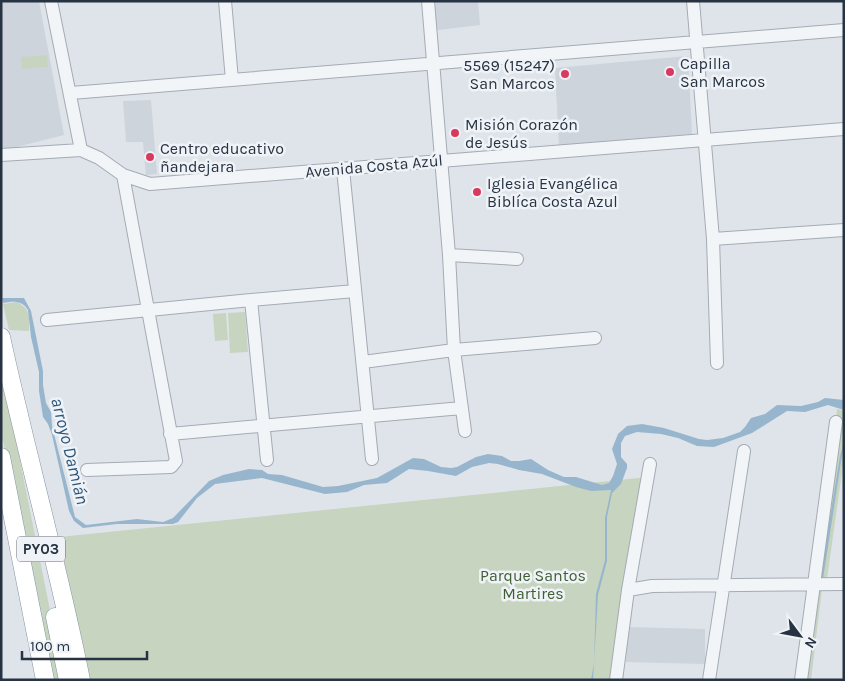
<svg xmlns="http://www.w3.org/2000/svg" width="845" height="681" font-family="Karla,sans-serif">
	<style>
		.built { fill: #cdd4dc }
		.green { fill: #c7d4c0 }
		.water { fill: #97b6cd }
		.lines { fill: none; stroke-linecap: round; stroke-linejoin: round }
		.minor-casing { stroke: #a4abb4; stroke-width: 14 }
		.highway-casing { stroke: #8593a2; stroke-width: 19 }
		.minor { stroke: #f2f5f8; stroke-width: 12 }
		.highway { stroke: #fff; stroke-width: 18 }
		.poi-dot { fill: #da395f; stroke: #eff3f7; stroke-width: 2 }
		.labels { text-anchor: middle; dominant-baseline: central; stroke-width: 5; stroke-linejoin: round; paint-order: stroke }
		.shield { fill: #eff3f7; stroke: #636d78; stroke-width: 1 }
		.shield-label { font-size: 15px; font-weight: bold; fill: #273342 }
		.poi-label { font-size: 16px; fill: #273342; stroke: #eff3f7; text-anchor: start }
		.street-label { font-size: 16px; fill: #273342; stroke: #eff3f7 }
		.park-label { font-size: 16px; fill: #3f5f33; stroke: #eff3f7 }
		.water-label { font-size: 18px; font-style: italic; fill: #2d567a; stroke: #eff3f7 }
	</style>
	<rect width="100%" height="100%" fill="#dfe4ea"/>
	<path class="built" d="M1,1H39L64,135L1,151Z
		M430,1H478L480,25L430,31Z
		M688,56L692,134L559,147L555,68Z
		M151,100L157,174L146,175L143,142H126L123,101Z
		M628,627L705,629V664L626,662Z"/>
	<path class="green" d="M47,55L48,67L22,69L21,57Z
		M17,302C31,309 29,316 29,331L9,330L3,304Z
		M245,312L248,352L230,353L228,313Z
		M226,313L228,340L215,341L213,314Z
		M1,366L64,680H53L15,492L1,433Z
		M837,409L844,411V458L827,579L818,577Z
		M649,477L616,680H87L59,537Z
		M822,589L811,680H804L816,590Z"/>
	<path class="water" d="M2,298H24L31,311L43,371V385L46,403L51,412L52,426L73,509L75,517L86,525L137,519L163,522L173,518L209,481L223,475L249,469L262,470L268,474L282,475L323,487L338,486L377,478L413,458L424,459L441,467L451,468L457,467L476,457L488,454L502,456L511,461H519L531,459L548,470L564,477H576L602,485L609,483L613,476L617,464L612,449L618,434L627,426L642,424L664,428L699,439L707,440L723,438L740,432L745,427L751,418L765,414L777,405L801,406L818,402L825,398L844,400V410L828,405L805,412L787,411L752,433L714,447L697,446L678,438L661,434L637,432L625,436L621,443V457L627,464V468L621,484L612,493L607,517V561L598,595L593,680H591L594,663L596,594L605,560V518L611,490L591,491L576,487L542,474L519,470L498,464L489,463L472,467L456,476L428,471L409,469L387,483L364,485L347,492L325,494L262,478L215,484L197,498L178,522L173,524H117L83,528L74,521L69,511L52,435L48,424L43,417L39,391V372L31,337L28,310C22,300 13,301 3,303Z
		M844,442L823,579H820L840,456Z"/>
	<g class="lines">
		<g class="minor-casing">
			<path id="minor" d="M51,1L81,150
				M225,1L232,80
				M428,1L449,255L454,350L465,431
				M693,1L713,239L717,363
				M71,93L844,30
				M1,155L81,150L99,158L123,175L150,184L844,129
				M343,169L372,459
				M713,239L844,230
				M449,255L517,259
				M251,300L267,460
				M47,320L251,300L355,291
				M363,362L454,350L595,338
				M170,434L462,408
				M87,470L171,467L176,461L123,175
				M628,590L652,586L844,584
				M616,680L628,590L650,464
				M709,680L744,451
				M801,680L836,422"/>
		</g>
		<g class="highway-casing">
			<path id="highway" d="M1,337C26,452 58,565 81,680
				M1,457L45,680
				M55,617L68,680"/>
		</g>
		<use href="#minor" class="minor"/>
		<use href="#highway" class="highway"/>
	</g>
	<g class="poi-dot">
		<circle cx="670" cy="72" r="5"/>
		<circle cx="565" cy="74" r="5"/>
		<circle cx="455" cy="133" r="5"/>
		<circle cx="150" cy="157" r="5"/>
		<circle cx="477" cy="192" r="5"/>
	</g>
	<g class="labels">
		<rect class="shield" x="17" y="536.5" width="48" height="25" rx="4"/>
		<g class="shield-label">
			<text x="41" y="549">PY03</text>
		</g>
		<g class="poi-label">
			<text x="680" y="63">Capilla<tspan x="680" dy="18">San Marcos</tspan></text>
			<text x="555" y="65" text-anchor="end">5569 (15247)<tspan x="555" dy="18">San Marcos</tspan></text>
			<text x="465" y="124">Misión Corazón<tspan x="465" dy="18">de Jesús</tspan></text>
			<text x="160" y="148">Centro educativo<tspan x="160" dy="18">ñandejara</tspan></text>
			<text x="487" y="183">Iglesia Evangélica<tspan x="487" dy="18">Biblíca Costa Azul</tspan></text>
		</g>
		<g class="street-label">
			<text transform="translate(374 166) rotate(-5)">Avenida Costa Azúl</text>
		</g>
		<g class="park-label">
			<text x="533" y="575">Parque Santos<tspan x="533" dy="18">Martires</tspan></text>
		</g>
		<g class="water-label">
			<text transform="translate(70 451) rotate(76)">arroyo Damián</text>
		</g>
	</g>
	<rect width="845" height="681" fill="none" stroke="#273342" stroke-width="5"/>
	<g transform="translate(800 636) rotate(122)" stroke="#eff3f7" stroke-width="4" paint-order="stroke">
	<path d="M0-4L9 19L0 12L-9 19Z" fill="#273342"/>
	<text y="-8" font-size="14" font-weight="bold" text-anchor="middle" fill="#273342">N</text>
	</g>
	<path d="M22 651v8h125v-8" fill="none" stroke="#273342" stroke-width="2.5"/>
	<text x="30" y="651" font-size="15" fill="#273342" stroke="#eff3f7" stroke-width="4" paint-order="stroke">100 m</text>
</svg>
